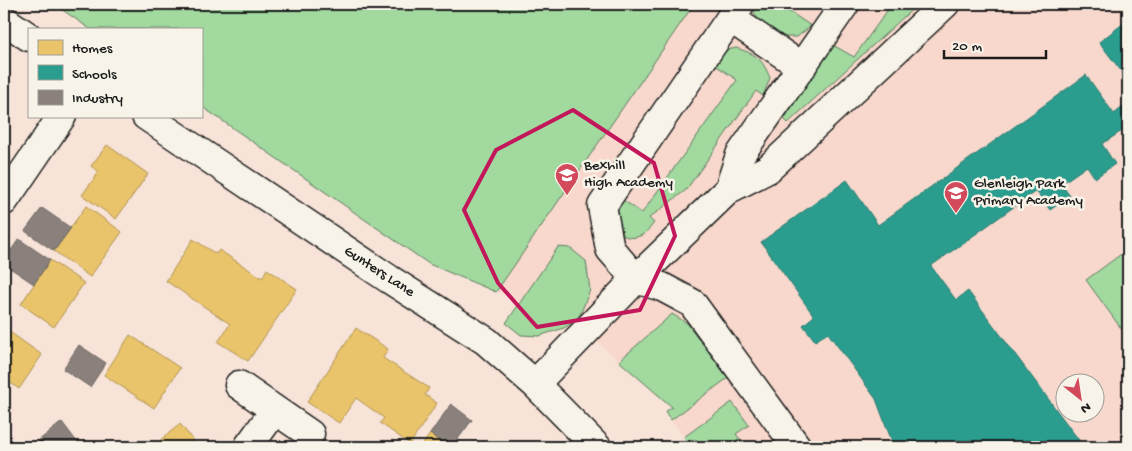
<svg xmlns="http://www.w3.org/2000/svg" width="1132" height="451" font-family="'Gochi Hand',sans-serif">
	<style>
		.built { fill: #f8d8cc; fill-rule: evenodd }
		.green { fill: #a1d99f; stroke: #5e7a5e }
		.homes { fill: #e9c46a; stroke: #ac9253 }
		.schools { fill: #2a9d8f; stroke: #26766c }
		.industry { fill: #8a817c; stroke: #69635f }
		.lines { fill: none; stroke-linecap: round; stroke-linejoin: round }
		.minor-casing { stroke: #1c1c1c; stroke-width: 31 }
		.minor { stroke: #f7f3e8; stroke-width: 28 }
		.marked { fill: none; stroke: #c2185b; stroke-width: 4; stroke-linejoin: round }
		.labels { text-anchor: middle; dominant-baseline: central; stroke-width: 5; stroke-linejoin: round; paint-order: stroke }
		.poi-label { font-size: 15px; fill: #1c1c1c; stroke: #f7f3e8; text-anchor: start }
		.street-label { font-size: 15px; fill: #1c1c1c; stroke: #f7f3e8 }
	</style>
	<rect width="100%" height="100%" fill="#f8e3d8"/>
	<filter id="ink" filterUnits="userSpaceOnUse"><feTurbulence type="fractalNoise" baseFrequency=".02" numOctaves="2"/><feDisplacementMap in="SourceGraphic" scale="10" xChannelSelector="R" yChannelSelector="G"/><feConvolveMatrix kernelMatrix="1 2 1 2 8 2 1 2 1" color-interpolation-filters="sRGB"/></filter>
	<g filter="url(#ink)">
		<path class="built" d="M54,4H1128V447H698L696,439L689,444L665,412L672,407L613,356L566,313L555,315L429,264L201,106V29H90ZM1064,384H1094V414H1064Z"/>
		<path class="green" d="M54,4H694L496,292L429,264L201,106V29H90Z
			M756,4H778L811,26L797,37H782L772,33L761,23L754,13Z
			M892,4H918L788,123L784,119L833,45L854,57Z
			M736,48C756,54 762,58 770,78L763,96L756,91L686,190L649,218L654,223C651,226 647,233 642,235C623,244 615,228 611,212L620,198L642,213L737,80L711,62L723,51Z
			M558,247L570,248L586,261L590,290L580,315L575,321L564,328L539,336L521,335L506,323Z
			M1128,249V338L1086,280Z
			M672,314L687,323L728,378L671,420L665,412L672,407L619,361Z
			M732,402L749,425L736,434L746,447H698L696,439L689,444L684,437Z"/>
		<path class="homes" d="M107,145L148,174L116,219L82,195L99,172L91,166Z
			M86,206L122,232L90,277L54,251Z
			M193,239L216,254L219,250L262,278L267,269L297,289L248,361L218,342L230,324L166,281Z
			M50,260L84,283L54,327L21,304Z
			M356,328L388,349L383,358L429,388L425,395L437,403L410,444L380,423L384,418L356,398L339,423L307,402Z
			M7,330L42,355L19,389L4,378V334Z
			M130,335L180,368L154,408L104,375Z
			M180,424L199,447H152Z
			M430,434L448,447H421Z"/>
		<path class="schools" d="M1128,20V80L1099,42Z
			M1086,75L1114,114L1128,103V127L1102,144L1115,164L1095,178L1087,166L1061,184L1070,196L1050,210L1036,191L931,266L956,300L968,291L1084,447H894L876,399L828,333L815,341L810,334L803,325L814,316L761,242L847,180L878,225Z"/>
		<path class="industry" d="M42,208L71,228L54,251L25,231Z
			M19,239L50,260L34,284L4,264V260Z
			M79,345L106,363L90,387L63,369Z
			M451,404L472,420L452,447H448L430,434Z
			M62,422L80,446L78,447H43L38,441Z"/>
		<g class="lines">
			<g class="minor-casing">
				<path id="minor" d="M740,4L602,206L610,249L636,279L662,287L692,303L797,447
					M730,18L802,67
					M4,20L29,37
					M146,116L389,279L486,341L535,384L597,447
					M729,189L740,155L845,4
					M4,201L62,116
					M535,384L636,279L729,189L768,169L945,4
					M239,385L310,434
					M248,447L275,410"/>
			</g>
			<use href="#minor" class="minor"/>
		</g>
	</g>
	<path class="marked" d="M573,110L654,163L675,236L640,310L537,327L498,283L464,210L496,150Z"/>
	<defs>
		<g id="school-pin" transform="scale(1.25)"><path d="M0 17L-7.5 6A9.5 9.5 0 1 1 7.5 6Z" fill="#d1495b" stroke="#f7f3e8"/><path d="M0-5L7-2L0 1L-7-2ZM-4 1L0 2.5L4 1V4Q0 6-4 4Z" fill="#fff"/></g>
	</defs>
	<g fill-rule="evenodd">
		<use href="#school-pin" x="567" y="175"/>
		<use href="#school-pin" x="956" y="193"/>
	</g>
	<g class="labels">
		<g class="poi-label">
			<text x="584" y="166">Bexhill<tspan x="584" dy="17">High Academy</tspan></text>
			<text x="974" y="184">Glenleigh Park<tspan x="974" dy="17">Primary Academy</tspan></text>
		</g>
		<g class="street-label">
			<text transform="translate(379 272) rotate(33)">Gunters Lane</text>
		</g>
	</g>
	<rect width="1132" height="451" fill="none" stroke="#f7f3e8" stroke-width="20"/>
	<rect x="10" y="10" width="1112" height="431" fill="none" stroke="#1c1c1c" stroke-width="2" filter="url(#ink)"/>
	<rect x="28" y="28" width="175" height="90" fill="#f7f3e8" stroke="#9f9d96"/>
	<rect x="38" y="40" width="25" height="15" fill="#e9c46a" stroke="#9f9d96"/>
	<text x="72" y="52" font-size="15" fill="#1c1c1c">Homes</text>
	<rect x="38" y="65" width="25" height="15" fill="#2a9d8f" stroke="#9f9d96"/>
	<text x="72" y="78" font-size="15" fill="#1c1c1c">Schools</text>
	<rect x="38" y="90" width="25" height="15" fill="#8a817c" stroke="#9f9d96"/>
	<text x="72" y="102" font-size="15" fill="#1c1c1c">Industry</text>
	<g transform="translate(1080 398) rotate(150)"><circle r="24" fill="#f7f3e8" stroke="#9f9d96"/>
	<path d="M0-4L9 19L0 12L-9 19Z" fill="#d1495b"/>
	<text y="-8" font-size="14" font-weight="bold" text-anchor="middle" fill="#1c1c1c">N</text>
	</g>
	<path d="M944 50v8h102v-8" fill="none" stroke="#1c1c1c" stroke-width="2.5"/>
	<text x="952" y="50" font-size="15" fill="#1c1c1c" stroke="#f7f3e8" stroke-width="4" paint-order="stroke">20 m</text>
</svg>
